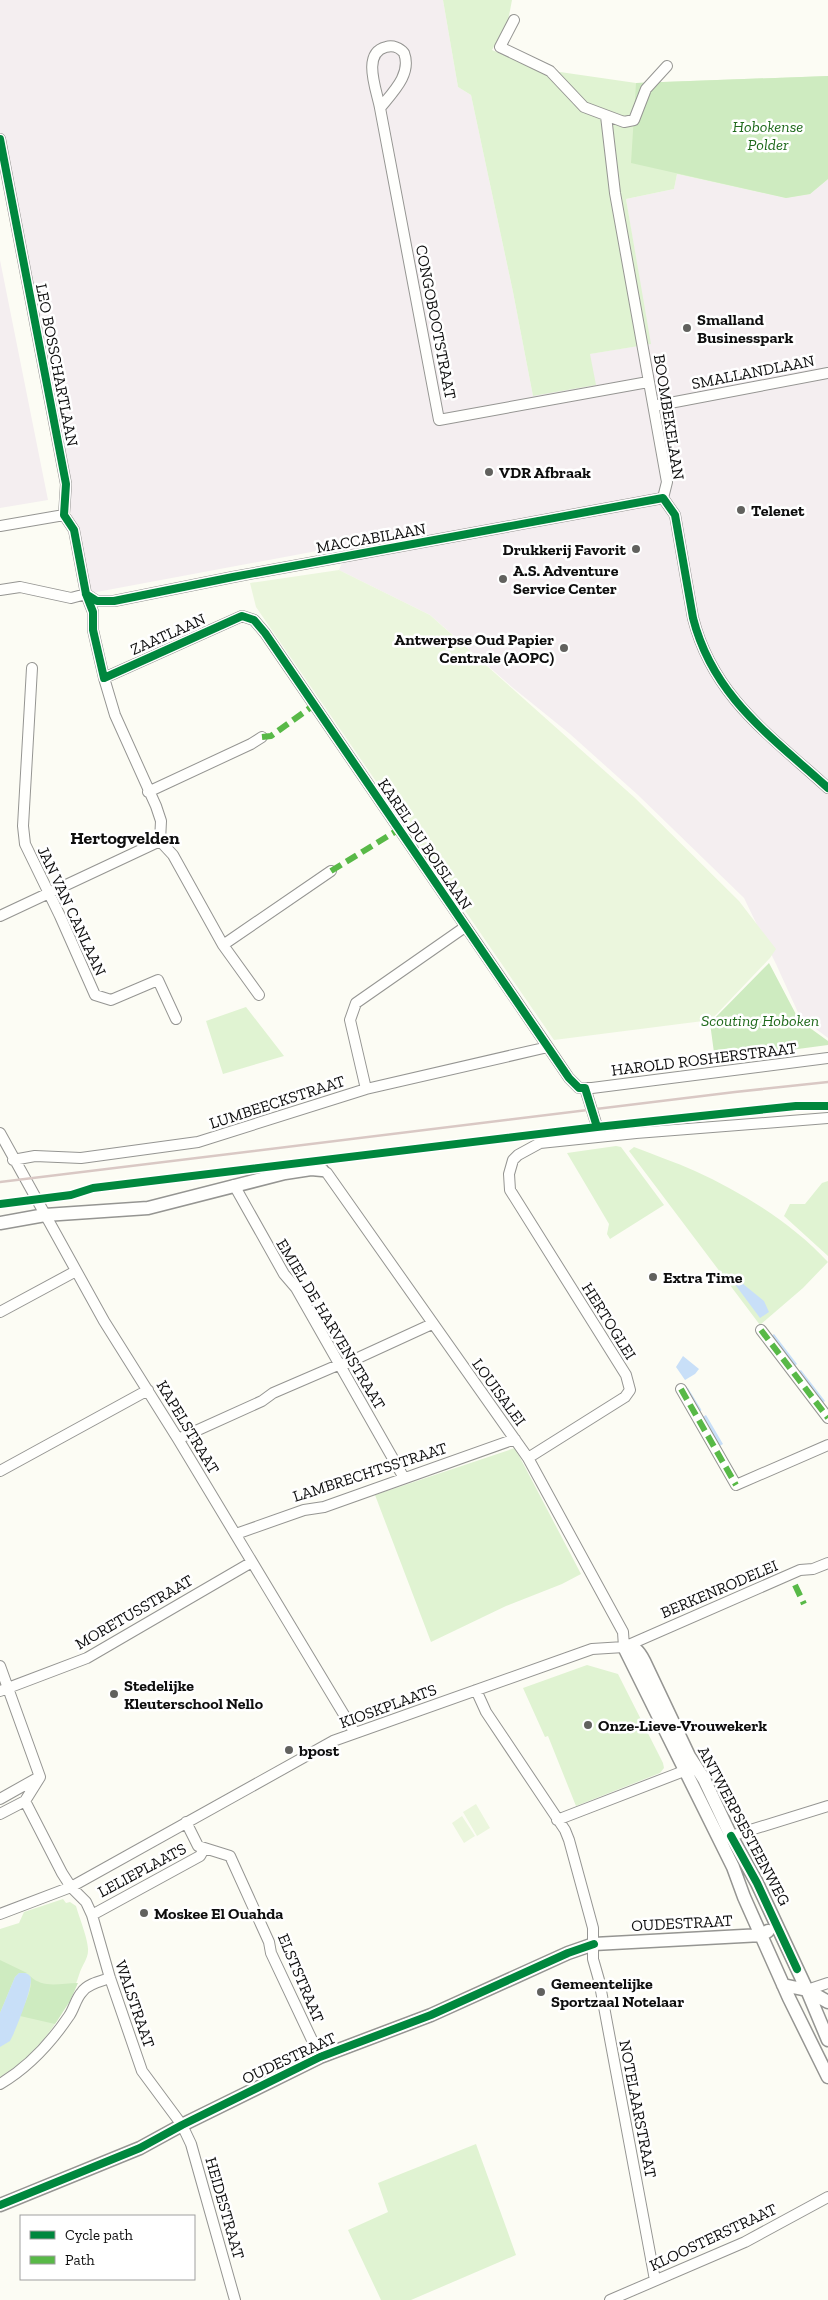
<svg xmlns="http://www.w3.org/2000/svg" width="828" height="2300" font-family="'Zilla Slab',serif">
	<style>
		.industrial { fill: #f4eef0 }
		.green { fill: #e0f3d2 }
		.forest { fill: #ceebc0 }
		.pitch { fill: #ebf6dd }
		.water { fill: #c8dff8 }
		.lines { fill: none; stroke-linecap: round; stroke-linejoin: round }
		.stream { stroke: #c8dff8; stroke-width: 2.5 }
		.minor-casing { stroke: #959592; stroke-width: 12 }
		.tertiary-casing { stroke: #959592; stroke-width: 15 }
		.minor { stroke: #fffffd; stroke-width: 10 }
		.tertiary { stroke: #fffffd; stroke-width: 12 }
		.rail { stroke: #d9c8c4; stroke-width: 2.5 }
		.quiet { stroke: #58b947; stroke-width: 6; stroke-dasharray: 12 6; stroke-linecap: butt }
		.cycleway-casing { stroke: #fff; stroke-width: 11 }
		.cycleway { stroke: #00873e; stroke-width: 8 }
		.poi-dot { fill: #61615e; stroke: #fff; stroke-width: 2 }
		.labels { text-anchor: middle; dominant-baseline: central; stroke-width: 5; stroke-linejoin: round; paint-order: stroke }
		.park-label { font-size: 16px; font-style: italic; fill: #1e691b; stroke: #fff }
		.poi-label { font-size: 16px; font-weight: bold; fill: #0e0e0e; stroke: #fff; text-anchor: start }
		.street-label { font-size: 16px; fill: #0e0e0e; stroke: #fff }
		.neighbourhood-label { font-size: 18px; font-weight: bold; fill: #0e0e0e; stroke: #fff }
	</style>
	<rect width="100%" height="100%" fill="#fcfcf4"/>
	<path class="industrial" d="M0,0H443L458,87L471,95L513,292L533,396L589,354L650,344L626,199L674,189L677,174L786,198L810,194L828,179V1038L800,1017L776,964L744,898L638,795L570,734L512,687L430,615L339,570L349,545L86,594L0,135Z
		M0,260L48,500L0,508Z"/>
	<path class="green" d="M443,0H512L508,21L492,50L547,74L560,72L636,83L828,76V179L810,194L786,198L677,174L674,189L626,199L651,344L590,354L596,385L533,396L513,292L471,95L458,87Z
		M246,1007L284,1056L223,1074L206,1021Z
		M616,1146L621,1147L664,1205L610,1239L607,1234L609,1224L567,1153Z
		M634,1147C654,1155 675,1162 695,1171C743,1193 792,1223 828,1262L803,1288L760,1325L629,1151Z
		M828,1181V1256L784,1216L790,1204H805L822,1183Z
		M515,1448L581,1574L562,1584L506,1606L431,1642L375,1495Z
		M587,1665L618,1674L663,1763L664,1768L660,1773L576,1806L548,1736L545,1737L523,1688Z
		M63,1899L66,1903L70,1902L76,1906C79,1917 89,1941 88,1951C88,1958 82,1966 80,1972C66,2016 39,2053 0,2077V1929L19,1923L24,1912Z
		M476,2144L516,2255L411,2300H381L348,2230L388,2212L378,2183Z"/>
	<path class="forest" d="M828,76V179L810,194L786,198L631,163L636,83Z
		M769,963L799,1020L828,1041V1045L715,1060L710,1023Z
		M0,1960L27,1973H19L15,1977L0,2013Z
		M30,1976C43,1989 60,1983 78,1983L70,2001L55,2024L20,2016C24,2004 34,1988 30,1976Z"/>
	<path class="pitch" d="M339,570L430,615L635,798L739,901L776,949L770,958L711,1020L554,1040L256,607L250,583Z
		M476,1804L490,1828L477,1836L463,1812Z
		M462,1816L475,1836L464,1843L452,1823Z"/>
	<path class="water" d="M732,1275L764,1301L769,1312L760,1318L731,1279Z
		M774,1334L797,1364L793,1367L770,1337Z
		M683,1356L699,1369L695,1374L685,1380L676,1367Z
		M801,1370L825,1401L821,1404L797,1372Z
		M706,1415L723,1444L718,1447L701,1418Z
		M19,1973C23,1973 27,1972 30,1976C35,1982 17,2026 13,2035L10,2041L0,2047V2013L15,1977Z"/>
	<g class="lines">
		<path class="stream" d="M687,1389L700,1410"/>
		<g class="minor-casing">
			<path id="minor" d="M514,20L500,47L550,71L584,107L624,122L634,120L646,89L667,66
				M380,108C377,91 361,53 386,47C393,45 400,48 404,53C412,74 393,92 380,108L439,420L648,382
				M606,116L615,193L667,482L663,498
				M0,139L66,484L64,515L74,530L86,594L93,612V630L104,678L115,715L156,806L161,821L160,841L173,855L223,945L259,995
				M654,406L828,373
				M663,498L675,515L693,618C713,697 771,736 828,788
				M0,526L64,515
				M0,590L20,587L71,598L86,594
				M86,594L97,601H114L233,577L663,498
				M32,668L23,826L25,844L60,916L95,995L111,1000L158,980L176,1019
				M104,678L242,616L254,620L265,633L548,1047L569,1078L579,1088H592L828,1058
				M148,792L251,744L262,737
				M0,916L160,841
				M223,945L331,871
				M585,1088L600,1136
				M366,1089L350,1020L356,1003L465,927
				M0,1133L104,1321L178,1439L355,1733
				M13,1160L35,1156L81,1158L198,1142L366,1089L548,1047
				M322,1170L327,1173L528,1458L623,1632L624,1647
				M234,1185L284,1274L296,1288L404,1478
				M0,1312L76,1271
				M761,1330L828,1418
				M681,1389L736,1485L828,1445
				M178,1439L262,1401L273,1393L338,1365L347,1363L432,1324
				M528,1458L625,1397L630,1390L626,1375L510,1190L509,1174L513,1160L518,1155L540,1143L636,1133L828,1118
				M0,1471L148,1390
				M236,1534L304,1510L324,1507L515,1439
				M0,1666L40,1777L25,1801L62,1873L71,1887L86,1902L92,1915L110,1978L142,2071L182,2125L191,2144L235,2300
				M476,1690L486,1712L565,1830L569,1840L593,1928V1959L599,1980L655,2280
				M0,1691L87,1658L252,1562
				M0,1799L39,1777
				M0,1814L25,1801
				M557,1820L684,1771
				M186,1822L198,1846L230,1856L269,1942L271,1953L320,2057
				M731,1836L828,1806
				M0,1914L71,1887L333,1741L592,1649L624,1647L800,1570L813,1569L828,1563
				M92,1915L200,1856L204,1849
				M807,1990L828,1983
				M0,2084C29,2067 50,2044 69,2016C74,2009 76,1998 82,1992C87,1984 101,1981 110,1978
				M610,2300L745,2242L828,2197"/>
		</g>
		<g class="tertiary-casing">
			<path id="tertiary" d="M0,1223L45,1215L148,1208L285,1173L311,1169L322,1170
				M783,1985L807,1990L828,2002
				M828,2040L807,1990L757,1883L731,1836L704,1779L689,1756L644,1661C639,1651 635,1646 624,1647L733,1867L744,1897L789,1998L828,2077
				M0,2205L140,2148L182,2125L320,2057L431,2015L568,1953L594,1944L762,1935L768,1931"/>
		</g>
		<use href="#minor" class="minor"/>
		<use href="#tertiary" class="tertiary"/>
		<path class="rail" d="M0,1182L735,1092L828,1082"/>
		<path class="quiet" d="M262,737L271,736L314,705
			M331,871L398,830
			M761,1330L828,1418
			M681,1389L736,1485
			M795,1585L804,1604"/>
		<g class="cycleway-casing">
			<path id="cycleway" d="M0,139L66,484L64,515L74,530L86,594L93,612V630L104,678L242,616L254,620L265,633L569,1078L579,1088H585L597,1127
				M86,594L97,601H114L233,577L663,498L675,515L693,618C713,697 771,736 828,788
				M0,1204L71,1195L93,1188L597,1127L796,1106H828
				M731,1836L757,1883L797,1969
				M0,2205L140,2148L182,2125L320,2057L431,2015L568,1953L594,1944"/>
		</g>
		<use href="#cycleway" class="cycleway"/>
	</g>
	<g class="poi-dot">
		<circle cx="687" cy="328" r="5"/>
		<circle cx="489" cy="472" r="5"/>
		<circle cx="741" cy="510" r="5"/>
		<circle cx="636" cy="549" r="5"/>
		<circle cx="503" cy="579" r="5"/>
		<circle cx="564" cy="648" r="5"/>
		<circle cx="653" cy="1277" r="5"/>
		<circle cx="114" cy="1694" r="5"/>
		<circle cx="588" cy="1725" r="5"/>
		<circle cx="289" cy="1750" r="5"/>
		<circle cx="144" cy="1913" r="5"/>
		<circle cx="541" cy="1992" r="5"/>
	</g>
	<g class="labels">
		<g class="park-label">
			<text x="768" y="126">Hobokense<tspan x="768" dy="18">Polder</tspan></text>
			<text x="760" y="1020">Scouting Hoboken</text>
		</g>
		<g class="poi-label">
			<text x="697" y="319">Smalland<tspan x="697" dy="18">Businesspark</tspan></text>
			<text x="499" y="472">VDR Afbraak</text>
			<text x="751" y="510">Telenet</text>
			<text x="626" y="549" text-anchor="end">Drukkerij Favorit</text>
			<text x="513" y="570">A.S. Adventure<tspan x="513" dy="18">Service Center</tspan></text>
			<text x="554" y="639" text-anchor="end">Antwerpse Oud Papier<tspan x="554" dy="18">Centrale (AOPC)</tspan></text>
			<text x="663" y="1277">Extra Time</text>
			<text x="124" y="1685">Stedelijke<tspan x="124" dy="18">Kleuterschool Nello</tspan></text>
			<text x="598" y="1725">Onze-Lieve-Vrouwekerk</text>
			<text x="299" y="1750">bpost</text>
			<text x="154" y="1913">Moskee El Ouahda</text>
			<text x="551" y="1983">Gemeentelijke<tspan x="551" dy="18">Sportzaal Notelaar</tspan></text>
		</g>
		<g class="street-label">
			<text transform="translate(436 322) rotate(79)">CONGOBOOTSTRAAT</text>
			<text transform="translate(57 365) rotate(79)">LEO BOSSCHARTLAAN</text>
			<text transform="translate(753 372) rotate(-11)">SMALLANDLAAN</text>
			<text transform="translate(669 417) rotate(81)">BOOMBEKELAAN</text>
			<text transform="translate(371 538) rotate(-10)">MACCABILAAN</text>
			<text transform="translate(168 634) rotate(-24)">ZAATLAAN</text>
			<text transform="translate(425 844) rotate(56)">KAREL DU BOISLAAN</text>
			<text transform="translate(72 911) rotate(65)">JAN VAN CANLAAN</text>
			<text transform="translate(704 1059) rotate(-7)">HAROLD ROSHERSTRAAT</text>
			<text transform="translate(277 1102) rotate(-18)">LUMBEECKSTRAAT</text>
			<text transform="translate(609 1321) rotate(58)">HERTOGLEI</text>
			<text transform="translate(331 1324) rotate(59)">EMIEL DE HARVENSTRAAT</text>
			<text transform="translate(499 1392) rotate(54)">LOUISALEI</text>
			<text transform="translate(188 1427) rotate(59)">KAPELSTRAAT</text>
			<text transform="translate(370 1472) rotate(-18)">LAMBRECHTSSTRAAT</text>
			<text transform="translate(719 1589) rotate(-23)">BERKENRODELEI</text>
			<text transform="translate(134 1612) rotate(-30)">MORETUSSTRAAT</text>
			<text transform="translate(388 1706) rotate(-20)">KIOSKPLAATS</text>
			<text transform="translate(744 1826) rotate(62)">ANTWERPSESTEENWEG</text>
			<text transform="translate(142 1870) rotate(-28)">LELIEPLAATS</text>
			<text transform="translate(682 1923) rotate(-3)">OUDESTRAAT</text>
			<text transform="translate(301 1978) rotate(67)">ELSTSTRAAT</text>
			<text transform="translate(135 2004) rotate(71)">WALSTRAAT</text>
			<text transform="translate(289 2058) rotate(-25)">OUDESTRAAT</text>
			<text transform="translate(638 2109) rotate(79)">NOTELAARSTRAAT</text>
			<text transform="translate(225 2208) rotate(74)">HEIDESTRAAT</text>
			<text transform="translate(713 2237) rotate(-25)">KLOOSTERSTRAAT</text>
		</g>
		<g class="neighbourhood-label">
			<text x="125" y="838">Hertogvelden</text>
		</g>
	</g>
	<rect x="20" y="2215" width="175" height="65" fill="#ffffff" stroke="#9f9f9f"/>
	<rect x="30" y="2231" width="25" height="8" fill="#00873e" stroke="#9f9f9f"/>
	<text x="65" y="2240" font-size="15" fill="#0e0e0e">Cycle path</text>
	<rect x="30" y="2256" width="25" height="8" fill="#58b947" stroke="#9f9f9f"/>
	<text x="65" y="2265" font-size="15" fill="#0e0e0e">Path</text>
</svg>
